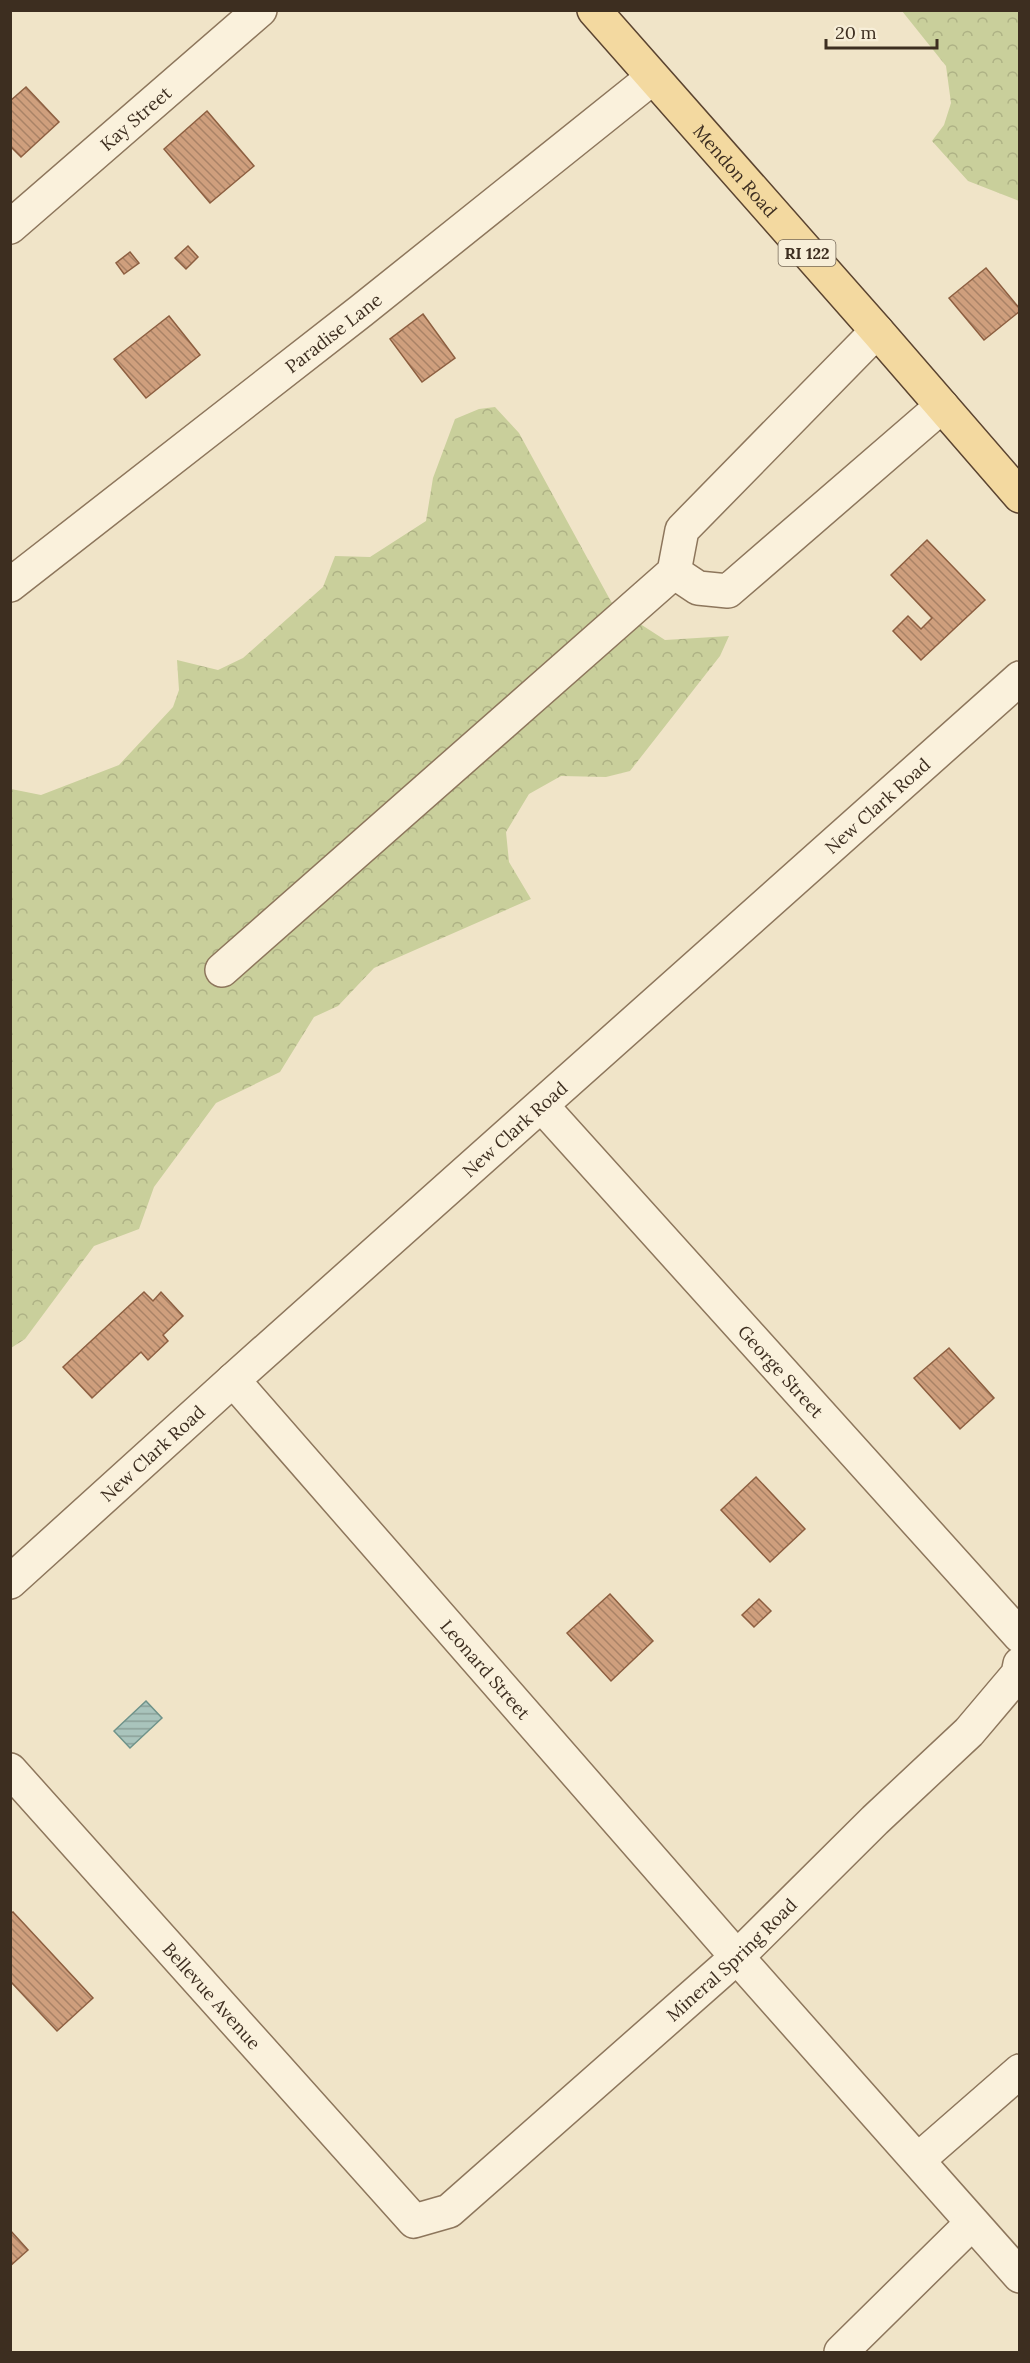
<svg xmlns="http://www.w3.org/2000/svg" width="1030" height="2363" font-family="Lora,serif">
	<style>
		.forest { fill: url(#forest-crowns) }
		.water { fill: url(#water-rules); stroke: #6f938a; stroke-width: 1.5 }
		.building { fill: url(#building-back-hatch); stroke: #8d5f41; stroke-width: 1.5 }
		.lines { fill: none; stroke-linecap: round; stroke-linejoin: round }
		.minor-casing { stroke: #8d765c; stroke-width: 36 }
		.major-casing { stroke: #5b4430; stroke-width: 36 }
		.minor { stroke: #faf1dc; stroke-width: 33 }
		.major { stroke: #f3d9a0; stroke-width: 33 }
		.labels { text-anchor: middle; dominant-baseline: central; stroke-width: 4.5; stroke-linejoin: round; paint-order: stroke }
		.shield { fill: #f7eed8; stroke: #756857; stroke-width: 1.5 }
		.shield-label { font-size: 16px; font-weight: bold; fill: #3d2e20 }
		.street-label { font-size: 18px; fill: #3d2e20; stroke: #f7eed8 }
	</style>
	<defs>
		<pattern id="forest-crowns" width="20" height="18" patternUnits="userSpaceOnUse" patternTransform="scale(1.5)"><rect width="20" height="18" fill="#c9cf9b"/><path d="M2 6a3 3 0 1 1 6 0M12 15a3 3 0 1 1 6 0" fill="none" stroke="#aeb285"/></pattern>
		<pattern id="water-rules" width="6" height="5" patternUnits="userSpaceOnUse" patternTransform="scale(1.5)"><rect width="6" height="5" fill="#a9c4bc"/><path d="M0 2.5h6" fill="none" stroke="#8ba098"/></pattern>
		<pattern id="building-back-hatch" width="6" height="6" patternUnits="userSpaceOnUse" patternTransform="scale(1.5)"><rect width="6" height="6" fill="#cf9f7d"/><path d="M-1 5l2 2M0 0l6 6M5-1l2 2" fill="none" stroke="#a98266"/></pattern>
	</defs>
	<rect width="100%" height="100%" fill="#f0e4c8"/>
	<path class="forest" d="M902,11H1019V201L968,181L932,141L944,125L951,103L946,66Z
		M495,407L519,433L614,607L665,640L729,636L720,656L630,771L606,777L561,776L529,794L506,832L509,862L531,899L374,968L338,1006L314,1017L280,1072L216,1103L154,1187L139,1229L94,1246L25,1339L11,1348V789L41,795L119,765L173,707L179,690L177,660L218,670L243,658L323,587L335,556L370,557L426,521L433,478L455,419L479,409Z"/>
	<path class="water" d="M146,1701L162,1718L130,1748L114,1731Z"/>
	<path class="building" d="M26,87L59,122L21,157L10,146V101Z
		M207,111L254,166L210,203L164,149Z
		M188,246L198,257L186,269L175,258Z
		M130,252L139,263L124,274L116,263Z
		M986,268L1020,309V311L984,340L949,298Z
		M423,314L455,358L422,382L390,339Z
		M169,316L200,355L146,398L114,359Z
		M927,540L985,600L921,660L893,631L908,616L921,629L932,618L891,575Z
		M144,1292L153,1301L161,1292L183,1316L163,1335L168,1341L148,1360L141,1352L92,1398L63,1367Z
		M949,1348L994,1398L960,1429L914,1378Z
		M756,1477L805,1529L770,1562L721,1510Z
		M610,1594L653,1641L611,1681L567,1633Z
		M759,1599L771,1611L754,1627L742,1615Z
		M13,1912L93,1998L57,2031L10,1981V1914Z
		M10,2230L28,2250L10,2266Z"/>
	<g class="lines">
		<g class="minor-casing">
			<g id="minor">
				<path id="s1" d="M10,227L260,10"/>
				<path d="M674,572L698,588L728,591L942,406"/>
				<path id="s2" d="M10,585L361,311L652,78"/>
				<path d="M222,970L674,572L682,530L877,331"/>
				<path id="s3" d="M542,1106L1020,1636"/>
				<path id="s4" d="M233,1380L737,1957L1020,2276"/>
				<path id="s5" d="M10,1582L233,1380L1020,678"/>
				<path id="s6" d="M10,1770L414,2221L449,2211L737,1957L875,1820L969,1732L1018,1674L1020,1664"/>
				<path d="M918,2160L1020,2071"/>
				<path d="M841,2352L971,2224"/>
			</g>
		</g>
		<g class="major-casing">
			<g id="major">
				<path id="s7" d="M594,10L877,331L1020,496"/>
			</g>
		</g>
		<use href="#minor" class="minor"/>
		<use href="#major" class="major"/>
	</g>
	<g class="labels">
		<rect class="shield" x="778.5" y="240" width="57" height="26" rx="4.5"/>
		<g class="shield-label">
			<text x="807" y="253">RI 122</text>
		</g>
		<g class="street-label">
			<text stroke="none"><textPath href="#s1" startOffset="166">Kay Street</textPath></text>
			<text stroke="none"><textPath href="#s7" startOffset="214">Mendon Road</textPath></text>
			<text stroke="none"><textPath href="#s2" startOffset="410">Paradise Lane</textPath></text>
			<text stroke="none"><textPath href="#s5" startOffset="1164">New Clark Road</textPath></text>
			<text stroke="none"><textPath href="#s5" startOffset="678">New Clark Road</textPath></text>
			<text stroke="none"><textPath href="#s3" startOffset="357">George Street</textPath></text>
			<text stroke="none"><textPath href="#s5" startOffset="192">New Clark Road</textPath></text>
			<text stroke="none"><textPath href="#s4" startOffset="384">Leonard Street</textPath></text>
			<text stroke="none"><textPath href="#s6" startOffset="1020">Mineral Spring Road</textPath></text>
			<text stroke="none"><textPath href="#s6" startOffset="303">Bellevue Avenue</textPath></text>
		</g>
	</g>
	<rect width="1030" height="2363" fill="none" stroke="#3d2e20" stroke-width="24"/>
	<path d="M826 39v9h111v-9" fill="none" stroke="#3d2e20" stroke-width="3"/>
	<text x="835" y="39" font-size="18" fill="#3d2e20" stroke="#f7eed8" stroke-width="4.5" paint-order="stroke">20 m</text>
</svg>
